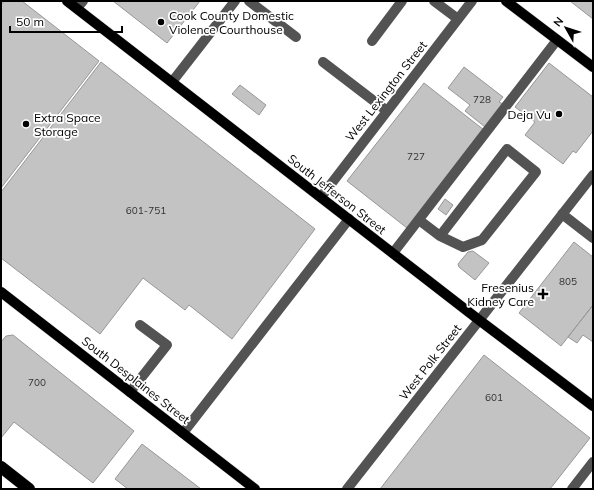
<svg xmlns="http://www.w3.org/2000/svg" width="594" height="490" font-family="Mulish,sans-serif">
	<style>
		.building { fill: #c3c3c3; stroke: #979797 }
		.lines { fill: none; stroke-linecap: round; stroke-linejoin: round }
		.major-casing { stroke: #dbdbdb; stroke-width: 11 }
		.highway-casing { stroke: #dbdbdb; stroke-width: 13 }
		.minor { stroke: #535353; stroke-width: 10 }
		.major { stroke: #000; stroke-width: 10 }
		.highway { stroke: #000; stroke-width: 12 }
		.poi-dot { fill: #000; stroke: #fff; stroke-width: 1.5 }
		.labels { text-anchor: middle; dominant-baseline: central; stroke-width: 3.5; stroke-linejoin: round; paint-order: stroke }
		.number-label { font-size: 10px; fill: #313131 }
		.poi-label { font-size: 12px; fill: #000; stroke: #fff; text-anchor: start }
		.street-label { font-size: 12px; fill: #000; stroke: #fff }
	</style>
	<rect width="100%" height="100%" fill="#fff"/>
	<path class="building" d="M4,1H22L99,61L1,188V5Z
		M113,1H200L167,43Z
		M570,1H593V19Z
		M101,62L315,229L232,339L189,305L185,310L143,278L100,334L1,258V192Z
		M549,63L593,97V131L576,153L573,151L563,164L525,135L535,122L515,107Z
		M464,67L503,97L499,102L503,104L485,127L465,111L470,105L448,88Z
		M424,83L484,130L407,228L347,181Z
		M240,85L266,105L259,115L232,94Z
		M445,199L453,205L446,215L438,209Z
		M574,242L593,257V305L561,346L519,313Z
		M473,251L489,263L475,280L459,267L458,264L468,252Z
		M593,305V342L583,335L577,343L568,337Z
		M13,335L134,431L93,483L14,422L1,438V342L6,336Z
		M484,355L590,438L550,489H380Z
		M142,444L201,489H128L115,479Z"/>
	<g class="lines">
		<g class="major-casing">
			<path id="major" d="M67,1L479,320L593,406
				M506,1L593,67
				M1,292L255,489"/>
		</g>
		<g class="highway-casing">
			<path id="highway" d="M1,467L29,489"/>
		</g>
		<path class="minor" d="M249,1L296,37
			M434,1L458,19
			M77,8L83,1
			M372,41L402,1
			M323,62L387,111
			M172,82L235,1
			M321,197L472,1
			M562,214L593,238
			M419,220L440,236L463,247L482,240L536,172L507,149L440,236
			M393,253L557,40
			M130,392L167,345L140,325
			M183,433L349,219
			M347,489L593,175
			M572,489L593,462"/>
		<use href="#major" class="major"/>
		<use href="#highway" class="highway"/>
	</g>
	<g class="poi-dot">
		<circle cx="161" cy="22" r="4"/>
		<circle cx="559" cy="114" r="4"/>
		<circle cx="26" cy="124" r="4"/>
		<path d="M541 288h4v4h4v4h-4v4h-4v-4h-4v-4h4z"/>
	</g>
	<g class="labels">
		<g class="number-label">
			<text x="482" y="99">728</text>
			<text x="416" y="156">727</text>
			<text x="146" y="210">601-751</text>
			<text x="568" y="281">805</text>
			<text x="37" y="382">700</text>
			<text x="494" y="397">601</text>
		</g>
		<g class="poi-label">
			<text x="169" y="15">Cook County Domestic<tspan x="169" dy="14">Violence Courthouse</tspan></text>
			<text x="551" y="114" text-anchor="end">Deja Vu</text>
			<text x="34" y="117">Extra Space<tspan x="34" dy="14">Storage</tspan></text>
			<text x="534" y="287" text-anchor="end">Fresenius<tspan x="534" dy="14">Kidney Care</tspan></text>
		</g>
		<g class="street-label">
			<text transform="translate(386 91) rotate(-52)">West Lexington Street</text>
			<text transform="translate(337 194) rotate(38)">South Jefferson Street</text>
			<text transform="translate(430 362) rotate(-52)">West Polk Street</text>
			<text transform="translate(136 380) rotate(38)">South Desplaines Street</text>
		</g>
	</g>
	<rect width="594" height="490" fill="none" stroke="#000000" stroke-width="4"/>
	<g transform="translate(566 28) rotate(309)" stroke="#ffffff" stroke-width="3" paint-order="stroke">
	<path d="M0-3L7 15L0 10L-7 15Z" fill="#000000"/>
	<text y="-6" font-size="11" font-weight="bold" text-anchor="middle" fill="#000000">N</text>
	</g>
	<path d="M10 26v6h112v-6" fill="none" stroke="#000000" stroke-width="2"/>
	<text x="16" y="26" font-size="12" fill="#000000" stroke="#ffffff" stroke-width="3" paint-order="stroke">50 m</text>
</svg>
